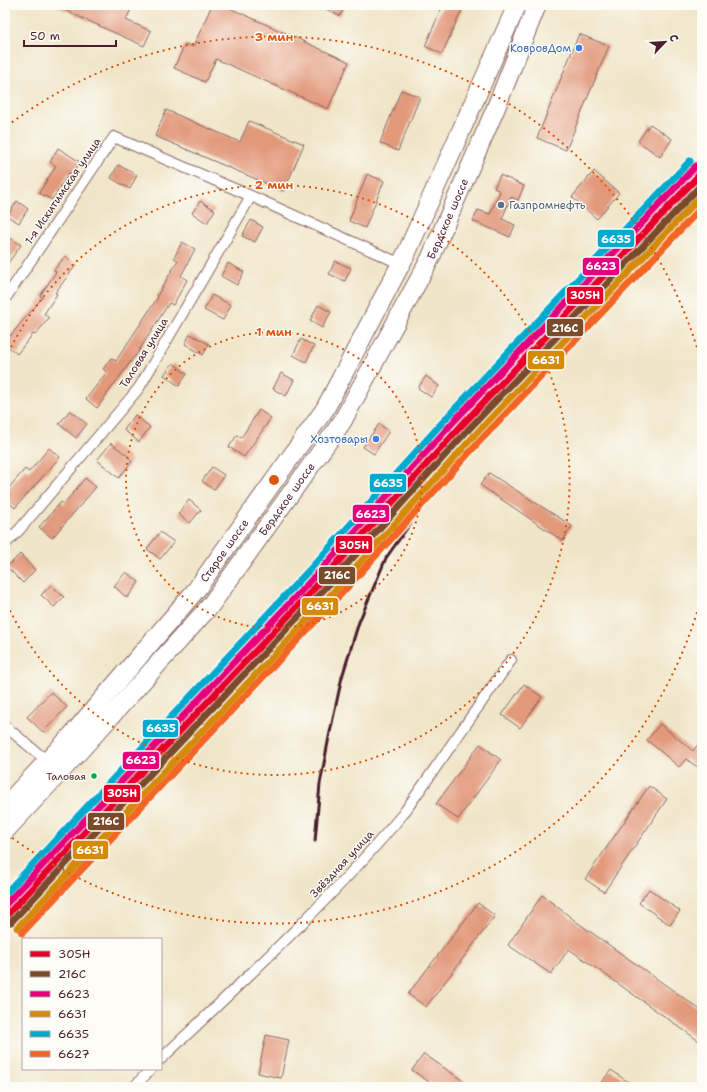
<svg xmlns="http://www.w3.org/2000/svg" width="707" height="1092" font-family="'Shantell Sans',sans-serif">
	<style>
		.building { fill: #e2987a }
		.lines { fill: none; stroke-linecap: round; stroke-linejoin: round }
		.street-casing { stroke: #846462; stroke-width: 12 }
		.highway-casing { stroke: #846462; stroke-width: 20 }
		.street { stroke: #fff; stroke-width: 10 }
		.highway { stroke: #fff; stroke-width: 18 }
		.rail { stroke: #4a1f2b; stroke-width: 3 }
		.rail-1-casing { stroke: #fdfcf7; stroke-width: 10 }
		.rail-2-casing { stroke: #fdfcf7; stroke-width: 10 }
		.rail-3-casing { stroke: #fdfcf7; stroke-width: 10 }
		.rail-4-casing { stroke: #fdfcf7; stroke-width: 10 }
		.rail-5-casing { stroke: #fdfcf7; stroke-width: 10 }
		.rail-6-casing { stroke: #fdfcf7; stroke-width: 10 }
		.rail-1 { stroke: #e4002b; stroke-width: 7 }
		.rail-2 { stroke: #7a4b2a; stroke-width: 7 }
		.rail-3 { stroke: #e5007d; stroke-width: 7 }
		.rail-4 { stroke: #d48b09; stroke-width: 7 }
		.rail-5 { stroke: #00a9ce; stroke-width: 7 }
		.rail-6 { stroke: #f26522; stroke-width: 7 }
		.ring { fill: none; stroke: #e0560e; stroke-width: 2; stroke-dasharray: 2 4 }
		.shop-dot { fill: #3f7fe0; stroke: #fdfcf7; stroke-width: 1.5 }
		.service-dot { fill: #5c6f8a; stroke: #fdfcf7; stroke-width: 1.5 }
		.bus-dot { fill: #00a651; stroke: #fdfcf7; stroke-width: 1.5 }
		.labels { text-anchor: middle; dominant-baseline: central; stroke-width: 3; stroke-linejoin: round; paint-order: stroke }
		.bus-label { font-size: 10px; fill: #4a1f2b; stroke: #fdfcf7; text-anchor: end }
		.shop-label { font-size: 11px; fill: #366cbe; stroke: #fdfcf7; text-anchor: end }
		.street-label { font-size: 11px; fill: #4a1f2b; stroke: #fdfcf7 }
		.service-label { font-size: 11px; fill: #4e5e75; stroke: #fdfcf7; text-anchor: start }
		.centre { fill: #e0560e; stroke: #fdfcf7; stroke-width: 2 }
		.ring-label { font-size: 12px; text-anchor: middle; font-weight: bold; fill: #e0560e; stroke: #fdfcf7; stroke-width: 3; stroke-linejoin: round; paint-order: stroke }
		.line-badge { stroke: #fdfcf7; stroke-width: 1.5 }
		.badge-label { font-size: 11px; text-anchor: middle; font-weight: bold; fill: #fff }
	</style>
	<rect width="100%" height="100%" fill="#fdfcf7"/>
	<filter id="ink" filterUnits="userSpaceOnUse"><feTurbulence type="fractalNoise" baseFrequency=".025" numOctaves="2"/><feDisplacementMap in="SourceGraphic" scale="8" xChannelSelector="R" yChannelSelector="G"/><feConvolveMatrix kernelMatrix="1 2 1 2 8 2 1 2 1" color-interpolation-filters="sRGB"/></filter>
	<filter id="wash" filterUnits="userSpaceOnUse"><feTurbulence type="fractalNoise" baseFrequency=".012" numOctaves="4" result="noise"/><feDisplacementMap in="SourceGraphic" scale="16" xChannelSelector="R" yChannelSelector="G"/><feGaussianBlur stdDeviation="0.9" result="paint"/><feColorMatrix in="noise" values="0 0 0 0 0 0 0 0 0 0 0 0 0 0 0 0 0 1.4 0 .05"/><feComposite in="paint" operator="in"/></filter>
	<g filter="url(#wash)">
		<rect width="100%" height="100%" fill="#f0e5c8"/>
		<g id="blocks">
			<path class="building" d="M53,5H133L126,20L151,31L144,46Z
				M212,5H223L349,62L328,109L216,59L205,82L174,68L185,44L193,47Z
				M318,5H346L340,16Z
				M443,5H464L442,54L425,46Z
				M579,34L609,46L566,150L537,138Z
				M401,90L420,97L398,151L380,143Z
				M166,110L240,142L249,121L304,144L284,191L155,136Z
				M650,124L672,139L660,157L638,141Z
				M58,148L80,162L72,175L69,173L52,200L39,193L56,166L50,162Z
				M118,165L137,175L130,189L111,178Z
				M594,171L619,193L597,219L572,197Z
				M367,174L384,181L365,228L349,221Z
				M500,175L524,186L518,200L511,197L502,219L515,225L510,237L473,221L478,210L490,214L500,191L494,188Z
				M17,201L28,209L19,223L7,216Z
				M200,201L215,210L207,223L192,213Z
				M251,220L263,227L255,242L242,236Z
				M9,237L21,245L5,267V242Z
				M182,242L195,249L181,276L187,280L173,305L169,303L135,357H134L97,408L86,399L107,372L103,369L111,358L116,361L158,297L157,296L178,260L174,258Z
				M65,256L76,265L55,293L57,294L44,314L49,318L35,335L33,334L17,354L5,344V342L43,297L40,296L56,272L54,270Z
				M335,261L351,268L345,281L329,274Z
				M228,263L244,272L237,285L221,276Z
				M212,295L231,305L223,320L204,310Z
				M318,305L331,312L322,328L310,321Z
				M190,334L209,344L203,355L185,344Z
				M301,339L314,346L306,362L293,355Z
				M173,363L187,374L179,386L164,375Z
				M281,373L294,380L286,396L273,389Z
				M426,376L439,386L431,397L418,388Z
				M70,410L87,424L76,438L59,424Z
				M259,410L271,418L244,457L229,447L237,435L241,438Z
				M135,415L150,427L139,442L124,430Z
				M379,424L389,431L374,454L363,447Z
				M111,443L128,456V457L132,461L119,478L97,460Z
				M49,448L60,457L15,508L5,499V492L25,469L29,472Z
				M212,467L224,475L214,490L202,481Z
				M489,473L572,526L563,541L480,485Z
				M85,478L96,487L52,538L39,527L61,502L64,504Z
				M189,500L201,510L190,523L178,514Z
				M160,532L174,542L160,559L147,549Z
				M20,554L35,570L23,583L7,567Z
				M126,572L139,582L127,598L114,586Z
				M51,585L64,597L54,607L41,595Z
				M524,684L542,697L520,728L502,715Z
				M51,692L67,707L43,732L27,717Z
				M660,724L693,751L702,739V770L686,759L679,767L647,740Z
				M480,744L501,760L458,819L436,804Z
				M649,786L667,799L604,892L585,879Z
				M649,889L680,911L670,925L639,903Z
				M542,895L578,923L702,1011V1043L569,949L551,974L508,945Z
				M478,903L495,916L426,1007L408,994Z
				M266,1035L289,1040L281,1078L258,1073Z
				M424,1054L472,1087H436L412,1070Z
				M611,1070L635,1087H598Z"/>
		</g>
	</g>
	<g filter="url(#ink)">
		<use href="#blocks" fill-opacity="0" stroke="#846462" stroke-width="1"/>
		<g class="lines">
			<g class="street-casing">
				<path id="street" d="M5,299L114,137L251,196L401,264
					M5,544L20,529L139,388L251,196
					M5,726L47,761
					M161,1059C244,980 329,902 403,814L511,660
					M134,1087L151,1069"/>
			</g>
			<g class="highway-casing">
				<g id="highway">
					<path id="s1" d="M5,806L71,736L196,590L325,409L407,252L517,5"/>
					<path id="s2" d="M5,831L76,755L210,606L342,422L430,259L495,110L537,5"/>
				</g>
			</g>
			<use href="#street" class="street"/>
			<use href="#highway" class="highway"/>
			<path class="rail" d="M315,841L320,784L329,737L342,677L359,622L386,558L458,456"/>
			<g class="rail-1-casing">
				<path id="rail-1" d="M5,917L325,577L461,426L702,172"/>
			</g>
			<g class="rail-2-casing">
				<path id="rail-2" d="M11,922L331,582L467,431L702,184"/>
			</g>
			<g class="rail-3-casing">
				<path id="rail-3" d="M5,905L319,572L455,420L696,166"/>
			</g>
			<g class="rail-4-casing">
				<path id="rail-4" d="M17,928L337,588L473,437L702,195"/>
			</g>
			<g class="rail-5-casing">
				<path id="rail-5" d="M5,894L313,566L449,415L690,161"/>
			</g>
			<g class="rail-6-casing">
				<path id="rail-6" d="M22,933L342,593L479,442L702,207"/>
			</g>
			<use href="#rail-1" class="rail-1"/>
			<use href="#rail-2" class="rail-2"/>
			<use href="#rail-3" class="rail-3"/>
			<use href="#rail-4" class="rail-4"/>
			<use href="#rail-5" class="rail-5"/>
			<use href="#rail-6" class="rail-6"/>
		</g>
	</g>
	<g class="ring">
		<circle cx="274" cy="480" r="148"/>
		<path d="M6 358A295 295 0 1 1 6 602"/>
		<path d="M702 595A443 443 0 0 1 7 834M7 126A443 443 0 0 1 702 365"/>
	</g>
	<g class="shop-dot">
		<circle cx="579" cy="48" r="4"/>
		<circle cx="376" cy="439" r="4"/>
	</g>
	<circle class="service-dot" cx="501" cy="205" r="4"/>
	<circle class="bus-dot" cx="94" cy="776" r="3.5"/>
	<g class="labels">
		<g class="bus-label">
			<text x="86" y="776">Таловая</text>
		</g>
		<g class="shop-label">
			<text x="571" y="48">КовровДом</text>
			<text x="368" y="439">Хозтовары</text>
		</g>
		<g class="street-label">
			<text transform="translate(63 191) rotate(-56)">1-я Искитимская улица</text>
			<text stroke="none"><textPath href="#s2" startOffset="760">Бердское шоссе</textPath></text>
			<text transform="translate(144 353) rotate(-58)">Таловая улица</text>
			<text stroke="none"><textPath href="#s2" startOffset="436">Бердское шоссе</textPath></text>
			<text stroke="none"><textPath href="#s1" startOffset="337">Старое шоссе</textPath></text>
			<text transform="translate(342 864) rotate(-47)">Звёздная улица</text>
		</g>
		<g class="service-label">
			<text x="509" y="205">Газпромнефть</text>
		</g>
	</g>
	<circle cx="274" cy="480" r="6" class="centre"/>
	<g class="ring-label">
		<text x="274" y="41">3 мин</text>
		<text x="274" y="189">2 мин</text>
		<text x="274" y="336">1 мин</text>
	</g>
	<g class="line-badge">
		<rect x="597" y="229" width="38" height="19" rx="4" fill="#00a9ce"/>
		<rect x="582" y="257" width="38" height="19" rx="4" fill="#e5007d"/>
		<rect x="566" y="286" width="38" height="19" rx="4" fill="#e4002b"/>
		<rect x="546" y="318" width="38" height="19" rx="4" fill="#7a4b2a"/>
		<rect x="527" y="350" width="38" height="20" rx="4" fill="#d48b09"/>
		<rect x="369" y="473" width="38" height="20" rx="4" fill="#00a9ce"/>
		<rect x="352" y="504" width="38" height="19" rx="4" fill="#e5007d"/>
		<rect x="335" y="535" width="38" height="19" rx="4" fill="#e4002b"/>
		<rect x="318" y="566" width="38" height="19" rx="4" fill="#7a4b2a"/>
		<rect x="301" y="597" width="38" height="19" rx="4" fill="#d48b09"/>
		<rect x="142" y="719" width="37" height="19" rx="4" fill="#00a9ce"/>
		<rect x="122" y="751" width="38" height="19" rx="4" fill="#e5007d"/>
		<rect x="103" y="784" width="38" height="19" rx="4" fill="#e4002b"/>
		<rect x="87" y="812" width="38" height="19" rx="4" fill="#7a4b2a"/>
		<rect x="72" y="840" width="37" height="20" rx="4" fill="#d48b09"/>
	</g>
	<g class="badge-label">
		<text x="616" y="243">6635</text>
		<text x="601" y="270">6623</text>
		<text x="585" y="299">305Н</text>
		<text x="565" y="332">216С</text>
		<text x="546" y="364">6631</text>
		<text x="388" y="487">6635</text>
		<text x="371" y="518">6623</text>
		<text x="354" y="549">305Н</text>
		<text x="337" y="579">216С</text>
		<text x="320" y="610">6631</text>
		<text x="161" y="732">6635</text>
		<text x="141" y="764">6623</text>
		<text x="122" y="797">305Н</text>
		<text x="106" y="825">216С</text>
		<text x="90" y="854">6631</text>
	</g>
	<rect width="707" height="1092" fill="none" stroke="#fdfcf7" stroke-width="20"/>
	<rect x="22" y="938" width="140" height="132" fill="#fdfcf7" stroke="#b5a4a5"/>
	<rect x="30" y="951" width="20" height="6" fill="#e4002b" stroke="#b5a4a5"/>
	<text x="58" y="958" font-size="12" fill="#4a1f2b">305Н</text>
	<rect x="30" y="971" width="20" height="6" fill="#7a4b2a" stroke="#b5a4a5"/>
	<text x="58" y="978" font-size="12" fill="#4a1f2b">216С</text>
	<rect x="30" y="991" width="20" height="6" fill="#e5007d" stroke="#b5a4a5"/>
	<text x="58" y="998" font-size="12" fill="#4a1f2b">6623</text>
	<rect x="30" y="1011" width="20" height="6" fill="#d48b09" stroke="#b5a4a5"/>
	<text x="58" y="1018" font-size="12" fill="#4a1f2b">6631</text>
	<rect x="30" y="1031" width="20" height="6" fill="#00a9ce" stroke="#b5a4a5"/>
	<text x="58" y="1038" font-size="12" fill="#4a1f2b">6635</text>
	<rect x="30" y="1051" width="20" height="6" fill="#f26522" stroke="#b5a4a5"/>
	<text x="58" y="1058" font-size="12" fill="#4a1f2b">6627</text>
	<g transform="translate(665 42) rotate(65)" stroke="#fdfcf7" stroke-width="3" paint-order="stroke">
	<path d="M0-3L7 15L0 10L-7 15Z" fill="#4a1f2b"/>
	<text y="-6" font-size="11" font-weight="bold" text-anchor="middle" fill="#4a1f2b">С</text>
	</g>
	<path d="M24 40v6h92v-6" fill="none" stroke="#4a1f2b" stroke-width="2"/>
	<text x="30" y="40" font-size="12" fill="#4a1f2b" stroke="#fdfcf7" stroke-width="3" paint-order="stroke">50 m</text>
</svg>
